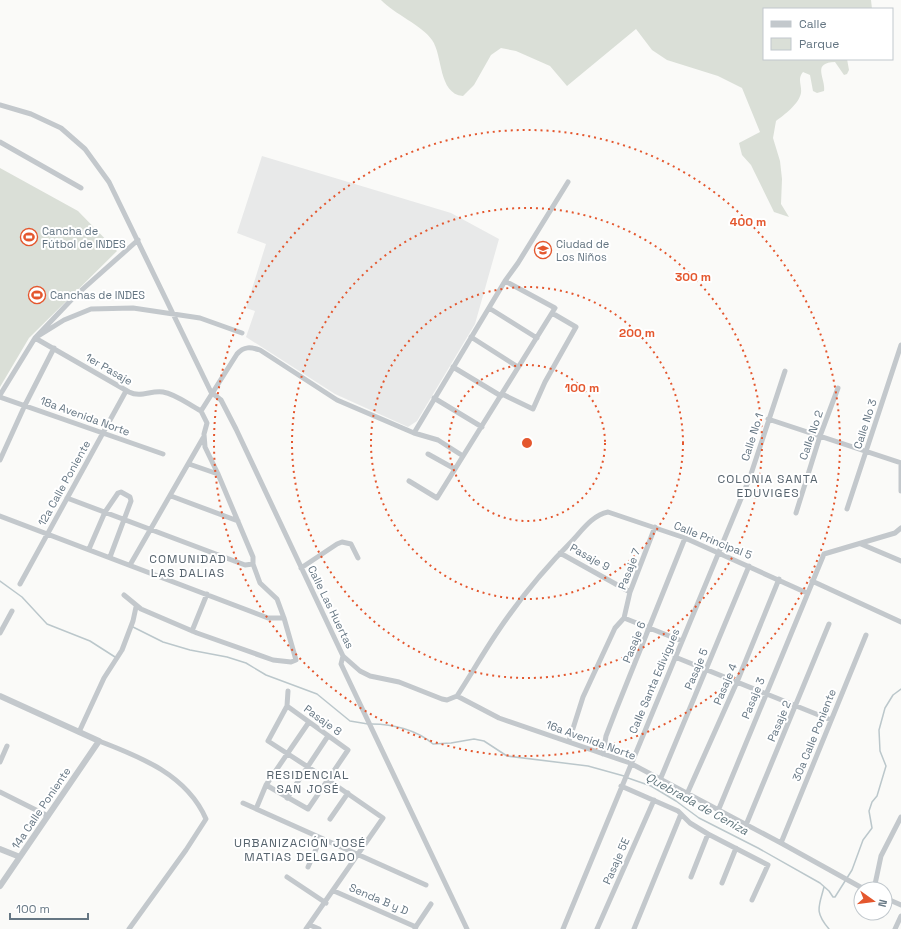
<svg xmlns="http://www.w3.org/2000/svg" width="901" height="929" font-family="'Space Grotesk',sans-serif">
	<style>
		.built { fill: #e8e9e9 }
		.green { fill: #dadfd7 }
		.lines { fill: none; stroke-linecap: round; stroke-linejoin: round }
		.stream { stroke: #bbc7cb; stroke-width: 1.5 }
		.minor { stroke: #c3c8cc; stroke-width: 5 }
		.tertiary { stroke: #c3c8cc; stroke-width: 6 }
		.ring { fill: none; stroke: #e4572e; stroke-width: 2; stroke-dasharray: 2 4 }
		.labels { text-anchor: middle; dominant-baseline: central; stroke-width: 4; stroke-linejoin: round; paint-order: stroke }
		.poi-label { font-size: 11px; fill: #657683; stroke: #fff; text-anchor: start }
		.street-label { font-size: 11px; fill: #657683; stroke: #fff }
		.neighbourhood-label { font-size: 12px; letter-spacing: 1px; fill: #57646e; stroke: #fff }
		.water-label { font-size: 12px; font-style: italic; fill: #60757c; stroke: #fff }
		.centre { fill: #e4572e; stroke: #fff; stroke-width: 2 }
		.ring-label { font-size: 12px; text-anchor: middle; font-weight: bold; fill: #e4572e; stroke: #fff; stroke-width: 4; stroke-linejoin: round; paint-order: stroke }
	</style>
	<rect width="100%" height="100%" fill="#fafaf8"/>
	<path class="built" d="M262,156L451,213L499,239L475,324L417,421L408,427L335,394L246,337L255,311L246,308L266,244L237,233Z"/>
	<path class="green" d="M381,0H871L872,9H764V59H847L849,70L847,74L844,75L835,62C811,63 826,78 824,91L817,93L813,91L810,75L803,72C797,79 802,85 801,93C799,104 784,115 776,121L773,138L780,161L782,179L781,204L789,217L774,212L751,165L742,155L739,143L760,132L742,88L718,76L667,60L652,50L636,29L567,86L550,66L516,51L501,48L491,55L474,85L463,96C438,94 443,55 432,40C422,25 394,14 381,0Z
		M0,168L78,211L117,251L29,338L0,387Z"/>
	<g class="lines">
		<path class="stream" d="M0,581L22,597L47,624L90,641L115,657
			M133,627L163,642L190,650L227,657L246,663L266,675L317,694L350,721L368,724
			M372,724C393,724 417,730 433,744L451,743L474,739L484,741L507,756L588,766L624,776
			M628,778L651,786L676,801L699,818L758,848L820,883L829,891L833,897H835L852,870L863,840L872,828L869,811L872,802L877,796L886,766L880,751L879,730L885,708L893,695L901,689
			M824,887C819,907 814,911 829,929"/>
		<path class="minor" d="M0,105L31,114L61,128L85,149L109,182L211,392L221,400L236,429L343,656L360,671L370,676L399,682L442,699L447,700L457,696C470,676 482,655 496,634C518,601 545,568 573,540C583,529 593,515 608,512L685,538L807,593
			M0,142L81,188
			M489,308L537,338
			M471,337L518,367
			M35,338L129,392C141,398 151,390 163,392C176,394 189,405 201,411L237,354C244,346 251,347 260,350L337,400L414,433L438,440L463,456
			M35,338L64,320L91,309L133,308L200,318L242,333
			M453,367L501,396
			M502,394L533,409L545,382L576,327L552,313
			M0,395L35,338L75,296L138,240
			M0,397L163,454
			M434,398L482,427
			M768,419L901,463
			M414,433L505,281L518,263L568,182
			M428,454L455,469
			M0,460L25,405L54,348
			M189,464L218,474
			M901,465V491
			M409,481L437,498L555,308L505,281
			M171,496L238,521
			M67,498L245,565L253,564V557L218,474L205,447L204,434L207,423L201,411
			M847,509L901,345
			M796,513L820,436L838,388
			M0,516L268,618H284L296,660L291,662L273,660L197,633L141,609L124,595
			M861,544L901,561
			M89,549L105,512L118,493L121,492L130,497L131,501L110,557
			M560,553L630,592
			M253,564L260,583L277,599L284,618
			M130,565L203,438
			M301,568L337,544L342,542L351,544L358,558
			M812,581L901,622
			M20,584L126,391
			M624,618L682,641
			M192,631L207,594
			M0,633L12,611
			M343,656L341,664L467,929
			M675,657L831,720
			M288,691L287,706L268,741L328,780L383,818L306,929
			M457,696L499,718L630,763L781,843L864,889
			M79,732L104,678L122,650L133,621L136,607
			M99,741C141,757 187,775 206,819L186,850L129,929
			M569,741L583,697L615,628L624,618L630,592L655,527
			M603,754L606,736L616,710L685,538
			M0,762L7,746
			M660,780L749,566
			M266,785L308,809L348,750L287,706
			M621,786L678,811L690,823L708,834L768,865L752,900
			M0,792L48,816
			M687,794L737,682L779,579
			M287,798L328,736
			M243,803L426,885
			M256,809L266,785L309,722
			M718,811L824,554L895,533L901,528
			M330,819L348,793
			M746,825L829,624
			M781,843L866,635
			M308,867L321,838
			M287,877L326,903
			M691,877L708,834
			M722,883L736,848
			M874,889L881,856L901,817
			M334,891L416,927
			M885,898L901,905
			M310,925L319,929
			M415,928L431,904
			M563,929L750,477L785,371
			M597,929L654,800
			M634,929L681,814
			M895,929L901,916"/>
		<path class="tertiary" d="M0,696L99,741L0,886
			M0,849L20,857"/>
	</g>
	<g class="ring">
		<circle cx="527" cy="443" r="78"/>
		<circle cx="527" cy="443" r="156"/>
		<circle cx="527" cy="443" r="235"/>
		<circle cx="527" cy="443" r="313"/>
	</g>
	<defs>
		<g id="stadium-ring" transform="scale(0.9)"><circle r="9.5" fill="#fff" stroke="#e4572e" stroke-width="1.5"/><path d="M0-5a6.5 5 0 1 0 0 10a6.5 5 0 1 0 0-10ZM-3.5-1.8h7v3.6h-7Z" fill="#e4572e"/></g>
		<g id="school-ring" transform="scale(0.9)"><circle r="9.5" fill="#fff" stroke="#e4572e" stroke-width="1.5"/><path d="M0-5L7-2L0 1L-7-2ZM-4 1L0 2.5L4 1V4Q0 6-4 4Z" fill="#e4572e"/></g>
	</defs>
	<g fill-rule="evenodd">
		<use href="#stadium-ring" x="29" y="237"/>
		<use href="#school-ring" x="543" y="250"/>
		<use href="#stadium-ring" x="37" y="295"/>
	</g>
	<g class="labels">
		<g class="poi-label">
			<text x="42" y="231">Cancha de<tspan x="42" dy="13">Fútbol de INDES</tspan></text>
			<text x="556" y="244">Ciudad de<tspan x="556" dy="13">Los Niños</tspan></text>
			<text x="50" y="295">Canchas de INDES</text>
		</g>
		<g class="street-label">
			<text transform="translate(109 369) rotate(30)">1er Pasaje</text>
			<text transform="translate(85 416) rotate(20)">18a Avenida Norte</text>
			<text transform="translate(865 424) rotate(-72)">Calle No 3</text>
			<text transform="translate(811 435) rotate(-71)">Calle No 2</text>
			<text transform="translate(752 437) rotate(-72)">Calle No 1</text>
			<text transform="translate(64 483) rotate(-61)">12a Calle Poniente</text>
			<text transform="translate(713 540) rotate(22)">Calle Principal 5</text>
			<text transform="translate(590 557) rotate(29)">Pasaje 9</text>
			<text transform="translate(629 569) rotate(-69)">Pasaje 7</text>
			<text transform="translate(331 607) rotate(64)">Calle Las Huertas</text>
			<text transform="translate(634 642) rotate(-68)">Pasaje 6</text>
			<text transform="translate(696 669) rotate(-67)">Pasaje 5</text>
			<text transform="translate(654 681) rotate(-67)">Calle Santa Edivigues</text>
			<text transform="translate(725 684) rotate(-67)">Pasaje 4</text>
			<text transform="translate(753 698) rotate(-68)">Pasaje 3</text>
			<text transform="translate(323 720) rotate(36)">Pasaje 8</text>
			<text transform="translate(779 721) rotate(-67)">Pasaje 2</text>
			<text transform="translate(814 735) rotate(-68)">30a Calle Poniente</text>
			<text transform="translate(591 740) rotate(20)">16a Avenida Norte</text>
			<text transform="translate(41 808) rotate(-56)">14a Calle Poniente</text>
			<text transform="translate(616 861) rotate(-66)">Pasaje 5E</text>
			<text transform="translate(379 899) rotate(23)">Senda B y D</text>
		</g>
		<g class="neighbourhood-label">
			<text x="768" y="479">COLONIA SANTA<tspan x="768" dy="14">EDUVIGES</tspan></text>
			<text x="188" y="559">COMUNIDAD<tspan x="188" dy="14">LAS DALIAS</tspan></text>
			<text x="308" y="775">RESIDENCIAL<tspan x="308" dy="14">SAN JOSÉ</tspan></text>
			<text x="300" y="843">URBANIZACIÓN JOSÉ<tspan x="300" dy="14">MATIAS DELGADO</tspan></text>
		</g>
		<g class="water-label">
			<text transform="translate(697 804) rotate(29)">Quebrada de Ceniza</text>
		</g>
	</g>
	<circle cx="527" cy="443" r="6" class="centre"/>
	<g class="ring-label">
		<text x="748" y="226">400 m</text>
		<text x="693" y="281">300 m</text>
		<text x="637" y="337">200 m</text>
		<text x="582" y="392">100 m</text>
	</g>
	<rect x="763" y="8" width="130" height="52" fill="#ffffff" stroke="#c1c8cd"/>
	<rect x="771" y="21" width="20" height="6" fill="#c3c8cc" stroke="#c1c8cd"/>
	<text x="799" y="28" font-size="12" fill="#657683">Calle</text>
	<rect x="771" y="38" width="20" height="12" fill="#dadfd7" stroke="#c1c8cd"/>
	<text x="799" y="48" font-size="12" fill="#657683">Parque</text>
	<g transform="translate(873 901) rotate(104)"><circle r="19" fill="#ffffff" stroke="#c1c8cd"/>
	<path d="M0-3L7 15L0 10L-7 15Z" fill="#e4572e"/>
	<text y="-6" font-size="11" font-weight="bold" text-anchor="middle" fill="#657683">N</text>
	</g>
	<path d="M10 913v6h78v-6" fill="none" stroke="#657683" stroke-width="2"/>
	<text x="16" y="913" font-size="12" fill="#657683" stroke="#ffffff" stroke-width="3" paint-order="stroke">100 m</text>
</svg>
